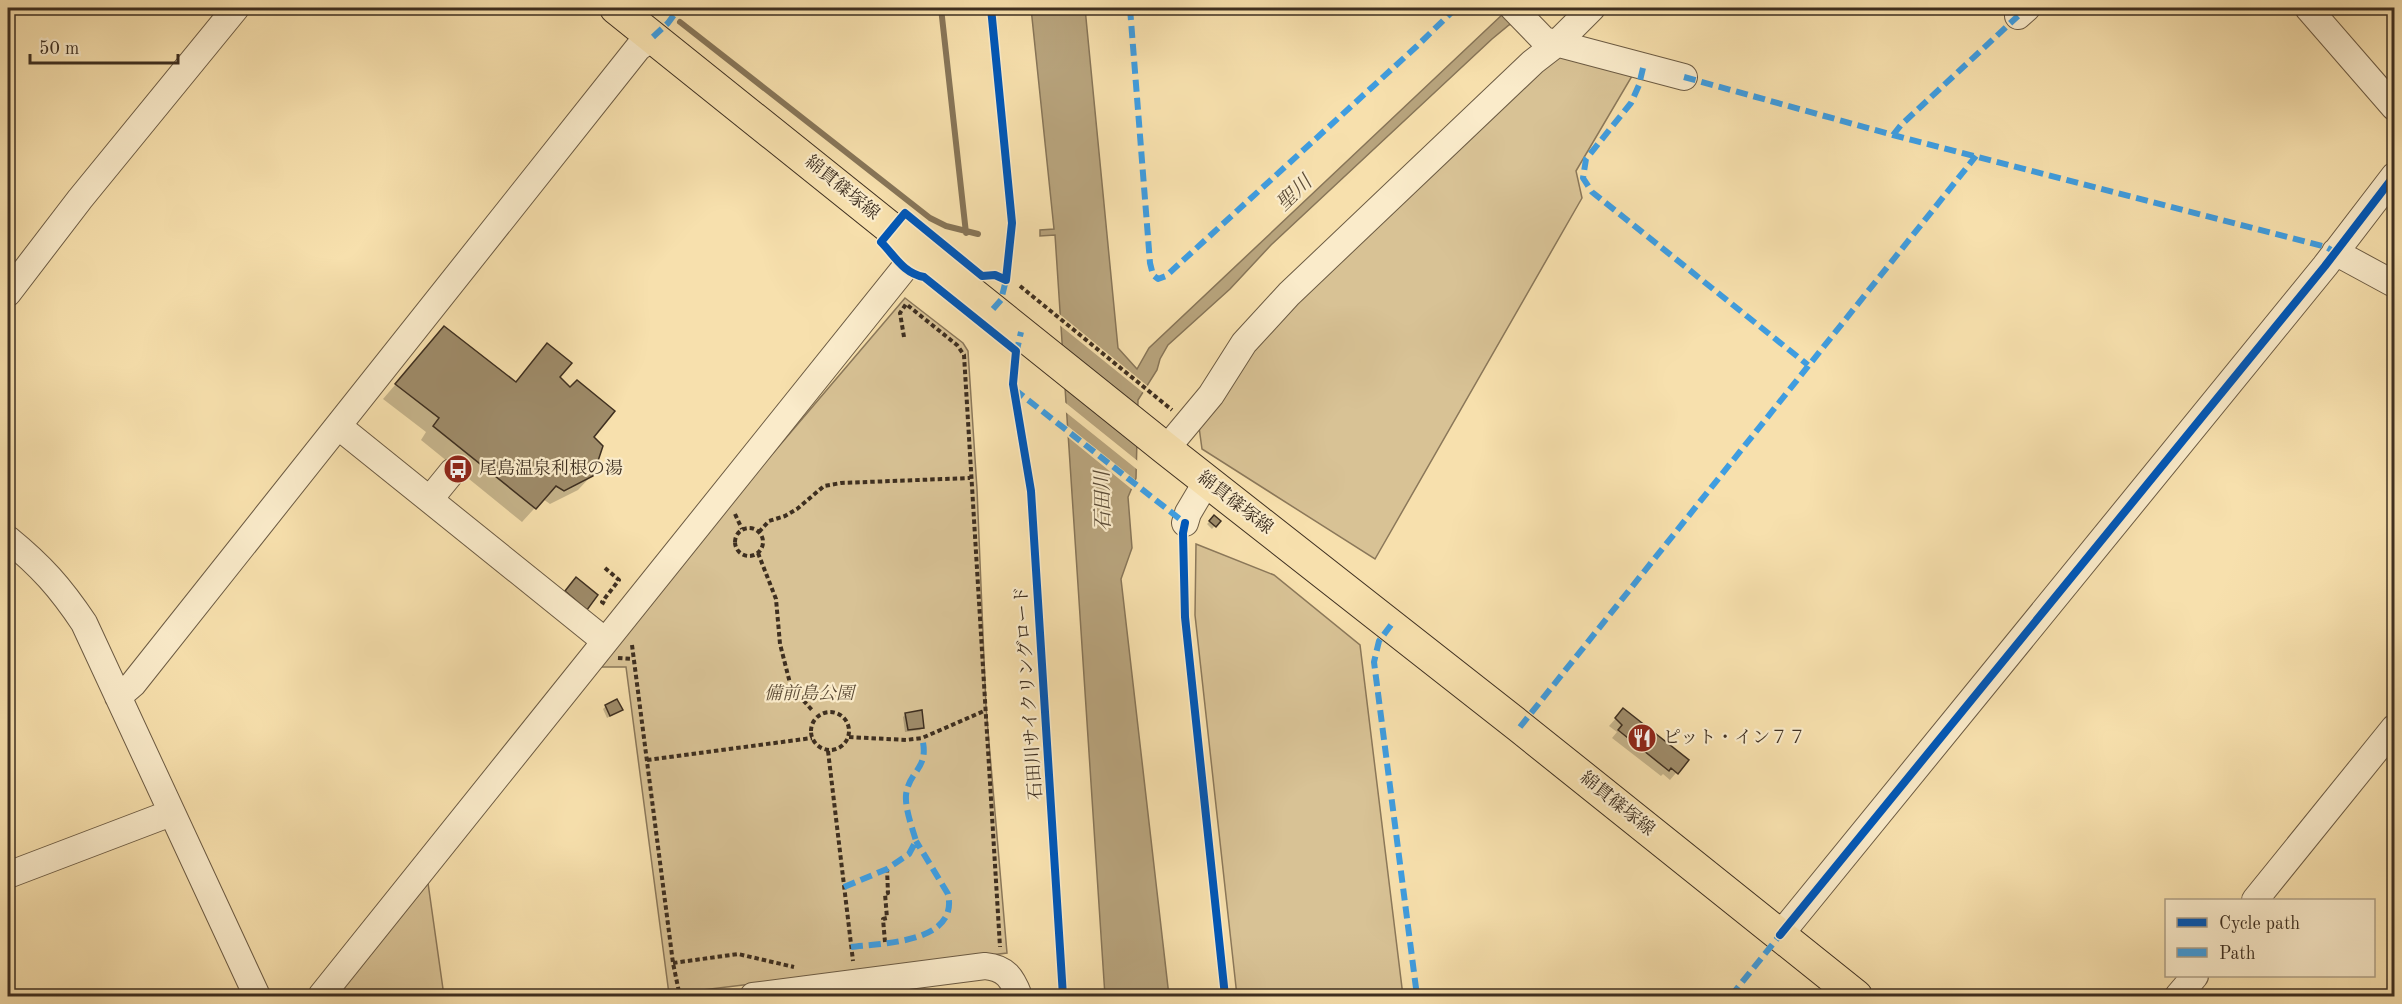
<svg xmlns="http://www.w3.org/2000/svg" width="2402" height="1004" font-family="'Old Standard TT','Noto Serif JP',serif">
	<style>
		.green { fill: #d8c295; stroke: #8b785a; stroke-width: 1.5 }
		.water { fill: #b8a47d; stroke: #877558; stroke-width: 1.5 }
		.pier { fill: #f7e0ad }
		.shadow { fill: #0003 }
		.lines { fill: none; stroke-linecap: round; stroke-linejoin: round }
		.stream { stroke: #877558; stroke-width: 6 }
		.building { fill: #9e8b69; stroke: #3e2f20; stroke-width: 1.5 }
		.minor-casing { stroke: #6c5b43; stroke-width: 28 }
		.major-casing { stroke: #3e2f20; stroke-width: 34 }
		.path { stroke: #3e2f20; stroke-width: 4; stroke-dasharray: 4.5 3; stroke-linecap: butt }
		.minor { stroke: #faebca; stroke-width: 26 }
		.major { stroke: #f7e0ad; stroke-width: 32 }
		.quiet { stroke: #3f9de0; stroke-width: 6; stroke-dasharray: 12 6; stroke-linecap: butt }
		.cycleway-casing { stroke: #faebca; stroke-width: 11 }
		.cycleway { stroke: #0057b8; stroke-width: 8 }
		.labels { text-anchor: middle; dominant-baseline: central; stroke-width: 4.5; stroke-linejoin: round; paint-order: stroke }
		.street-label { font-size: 18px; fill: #3e2f20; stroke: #faebca }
		.poi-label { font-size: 18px; fill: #3e2f20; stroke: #faebca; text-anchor: start }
		.park-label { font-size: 18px; font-style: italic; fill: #5d4c37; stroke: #faebca }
		.water-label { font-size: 20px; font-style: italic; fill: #5c4c37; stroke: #faebca }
	</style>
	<rect width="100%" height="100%" fill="#f7e0ad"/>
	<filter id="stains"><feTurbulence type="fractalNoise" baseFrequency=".00333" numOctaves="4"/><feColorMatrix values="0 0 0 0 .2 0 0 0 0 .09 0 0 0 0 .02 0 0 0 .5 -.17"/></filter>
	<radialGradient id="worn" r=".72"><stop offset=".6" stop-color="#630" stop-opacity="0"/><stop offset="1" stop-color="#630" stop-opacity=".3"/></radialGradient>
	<path class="green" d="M1566,53L1635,71L1576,171L1582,198L1375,559L1202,449L1199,427L1194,424L1287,309L1526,77Z
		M905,298L963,343L968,351L977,489L986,707L1007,953L669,994L626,667H599L739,493Z
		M1196,544L1274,575L1360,645L1403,996H1237L1195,615Z
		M428,883L444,996H336Z"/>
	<path class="water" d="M1031,8H1085L1118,348L1137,369L1149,348L1505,12L1515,23L1509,25L1492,39L1271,245L1230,289L1168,345L1160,359L1157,370L1138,400L1136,478L1128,497L1132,548L1121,579L1169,996H1105L1055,235L1040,236V230L1054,229Z"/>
	<path class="pier" d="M1057,312L1149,387L1145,394L1057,323Z
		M1062,400L1139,462V471L1063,410Z
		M1064,423L1138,482L1134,491L1064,434Z"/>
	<path class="shadow" d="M444,328L514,383L547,345L558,378L592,437V475L578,490L550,504L543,499L522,522L421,440L426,432L383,399Z
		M1214,517L1219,521L1212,529L1207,524Z
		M606,706L618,712L607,718L603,709Z
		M906,714L923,727L920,730L905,732L903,717Z
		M1617,717L1687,760L1670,780L1663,774L1661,776L1612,738L1617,732L1609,726Z"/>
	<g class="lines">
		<path class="stream" d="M663,8L666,10
			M941,8L966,233
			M680,22L930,218L946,226L978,234"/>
	</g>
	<path class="building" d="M444,326L516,382L547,343L572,363L560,377L570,387L577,380L615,411L594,437L603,446L593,476L564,491L556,486L536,509L433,426L439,418L395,384Z
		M1214,515L1221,521L1216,527L1209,521Z
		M576,577L598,595L587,610L565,591Z
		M617,699L623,710L610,716L605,705Z
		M1623,708L1689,760L1678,774L1671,768L1669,771L1618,730L1622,725L1615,718Z
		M922,710L924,728L908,730L905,713Z"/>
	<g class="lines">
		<g class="minor-casing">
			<path id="minor" d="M1513,8L1544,40L1684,77
				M2308,8L2394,107
				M2018,16L2027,8
				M2335,252L2394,284
				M8,293L80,199L236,8
				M338,426L605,641
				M1166,449L1211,395L1244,343L1289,294L1533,62L1555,45L1592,8
				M430,499L452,472
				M1185,523L1188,513L1207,481
				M8,539C41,566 60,587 84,623L257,996
				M118,697L133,684L638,48L653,37
				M8,875L171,813
				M2255,900L2394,728
				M1780,935L2325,266L2394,176
				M321,996L919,250
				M753,996L985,966C1006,968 1012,978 1019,996
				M2178,996L2195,976"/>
		</g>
		<g class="major-casing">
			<path id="major" d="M616,8L1166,449L1520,727L1856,996"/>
		</g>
		<path class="path" d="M1020,286L1172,410
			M904,337L900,313L906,304L957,345L964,355L1000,947
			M735,514L742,529
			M735 542a14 14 0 1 1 28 0a14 14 0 1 1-28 0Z
			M759,532L769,521L785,516L797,509L824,486L841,483L970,478
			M758,553L776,599L780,644L791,687L812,710
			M605,568L619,580L602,602L607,605
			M632,645L673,963L679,992
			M618,658L632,659
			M811 731a19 19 0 1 1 38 0a19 19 0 1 1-38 0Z
			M849,737L906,740L922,738L984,711
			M828,751L853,961
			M647,760L812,738
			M885,942L883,919L887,918L885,894L888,893L887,869
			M673,963L738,954L794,967"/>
		<use href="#minor" class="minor"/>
		<use href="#major" class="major"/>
		<path class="quiet" d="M1130,8L1150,263L1153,275L1158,279L1166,276L1417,46L1456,8
			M653,37L668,23L679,8
			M1643,68L1639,85L1631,103L1586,159L1583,178L1592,192L1808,365
			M1684,77L1893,135L2326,247L2335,252
			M1893,135L1901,125L2018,16
			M993,309L1001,300L1007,276
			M1016,354L1021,332
			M1014,389L1185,523L1184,528
			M1391,625L1379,641L1374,662L1417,996
			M1520,727L1976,156
			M844,887L887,869L909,854L916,841C912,827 905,809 906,795C909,770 930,769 922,738
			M851,947C883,943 959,943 948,894L916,841
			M1731,996L1780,935
			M2389,996L2394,990"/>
		<g class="cycleway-casing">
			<path id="cycleway" d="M991,8L1012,223L1006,280L995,275L982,276L905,213L881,242C895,256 903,273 924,277L1016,351L1013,384L1031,491L1063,996
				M1185,523L1183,533L1185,617L1225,996
				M1780,935L2325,266L2394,176"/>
		</g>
		<use href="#cycleway" class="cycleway"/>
	</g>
	<defs>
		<g id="bus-disc" transform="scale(1.5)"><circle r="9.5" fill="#8f2418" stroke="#faebca"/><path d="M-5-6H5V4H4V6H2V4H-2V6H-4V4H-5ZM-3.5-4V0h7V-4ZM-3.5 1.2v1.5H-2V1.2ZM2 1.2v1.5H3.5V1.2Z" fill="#fff"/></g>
		<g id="restaurant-disc" transform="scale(1.5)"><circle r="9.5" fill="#8f2418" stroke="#faebca"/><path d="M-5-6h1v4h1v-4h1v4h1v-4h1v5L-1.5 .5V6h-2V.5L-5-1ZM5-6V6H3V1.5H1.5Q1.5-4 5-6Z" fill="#fff"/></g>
	</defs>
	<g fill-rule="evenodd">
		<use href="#bus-disc" x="458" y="469"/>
		<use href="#restaurant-disc" x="1642" y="738"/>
	</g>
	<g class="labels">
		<g class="street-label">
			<text transform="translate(842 188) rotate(39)">綿貫篠塚線</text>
			<text transform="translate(1235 503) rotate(38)">綿貫篠塚線</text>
			<text transform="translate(1029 693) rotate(-94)">石田川サイクリングロード</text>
			<text transform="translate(1617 804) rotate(39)">綿貫篠塚線</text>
		</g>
		<g class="poi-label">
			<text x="479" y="469">尾島温泉利根の湯</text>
			<text x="1663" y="738">ピット・イン７７</text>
		</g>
		<g class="park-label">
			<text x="809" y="694">備前島公園</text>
		</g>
		<g class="water-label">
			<text transform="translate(1295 194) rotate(-44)">聖川</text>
			<text transform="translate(1104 501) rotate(-91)">石田川</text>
		</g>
	</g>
	<rect width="2402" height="1004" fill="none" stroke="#f7e0ad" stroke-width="30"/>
	<rect x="9" y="9" width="2384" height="986" fill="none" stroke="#3e2f20" stroke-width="3"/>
	<rect x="15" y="15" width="2372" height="974" fill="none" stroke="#3e2f20" stroke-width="1.5"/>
	<rect x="2165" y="899" width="210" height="78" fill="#faebca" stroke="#afa086" stroke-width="1.5"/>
	<rect x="2177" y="918" width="30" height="9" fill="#0057b8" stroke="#afa086" stroke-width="1.5"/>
	<text x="2219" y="929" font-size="18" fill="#3e2f20">Cycle path</text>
	<rect x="2177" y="948" width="30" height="9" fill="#3f9de0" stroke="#afa086" stroke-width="1.5"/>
	<text x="2219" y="959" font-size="18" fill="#3e2f20">Path</text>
	<path d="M30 54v9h148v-9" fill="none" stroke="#3e2f20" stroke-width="3"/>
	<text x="39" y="54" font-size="18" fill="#3e2f20" stroke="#faebca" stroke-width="4.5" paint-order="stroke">50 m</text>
	<rect width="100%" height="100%" filter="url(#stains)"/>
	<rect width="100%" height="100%" fill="url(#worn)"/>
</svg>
